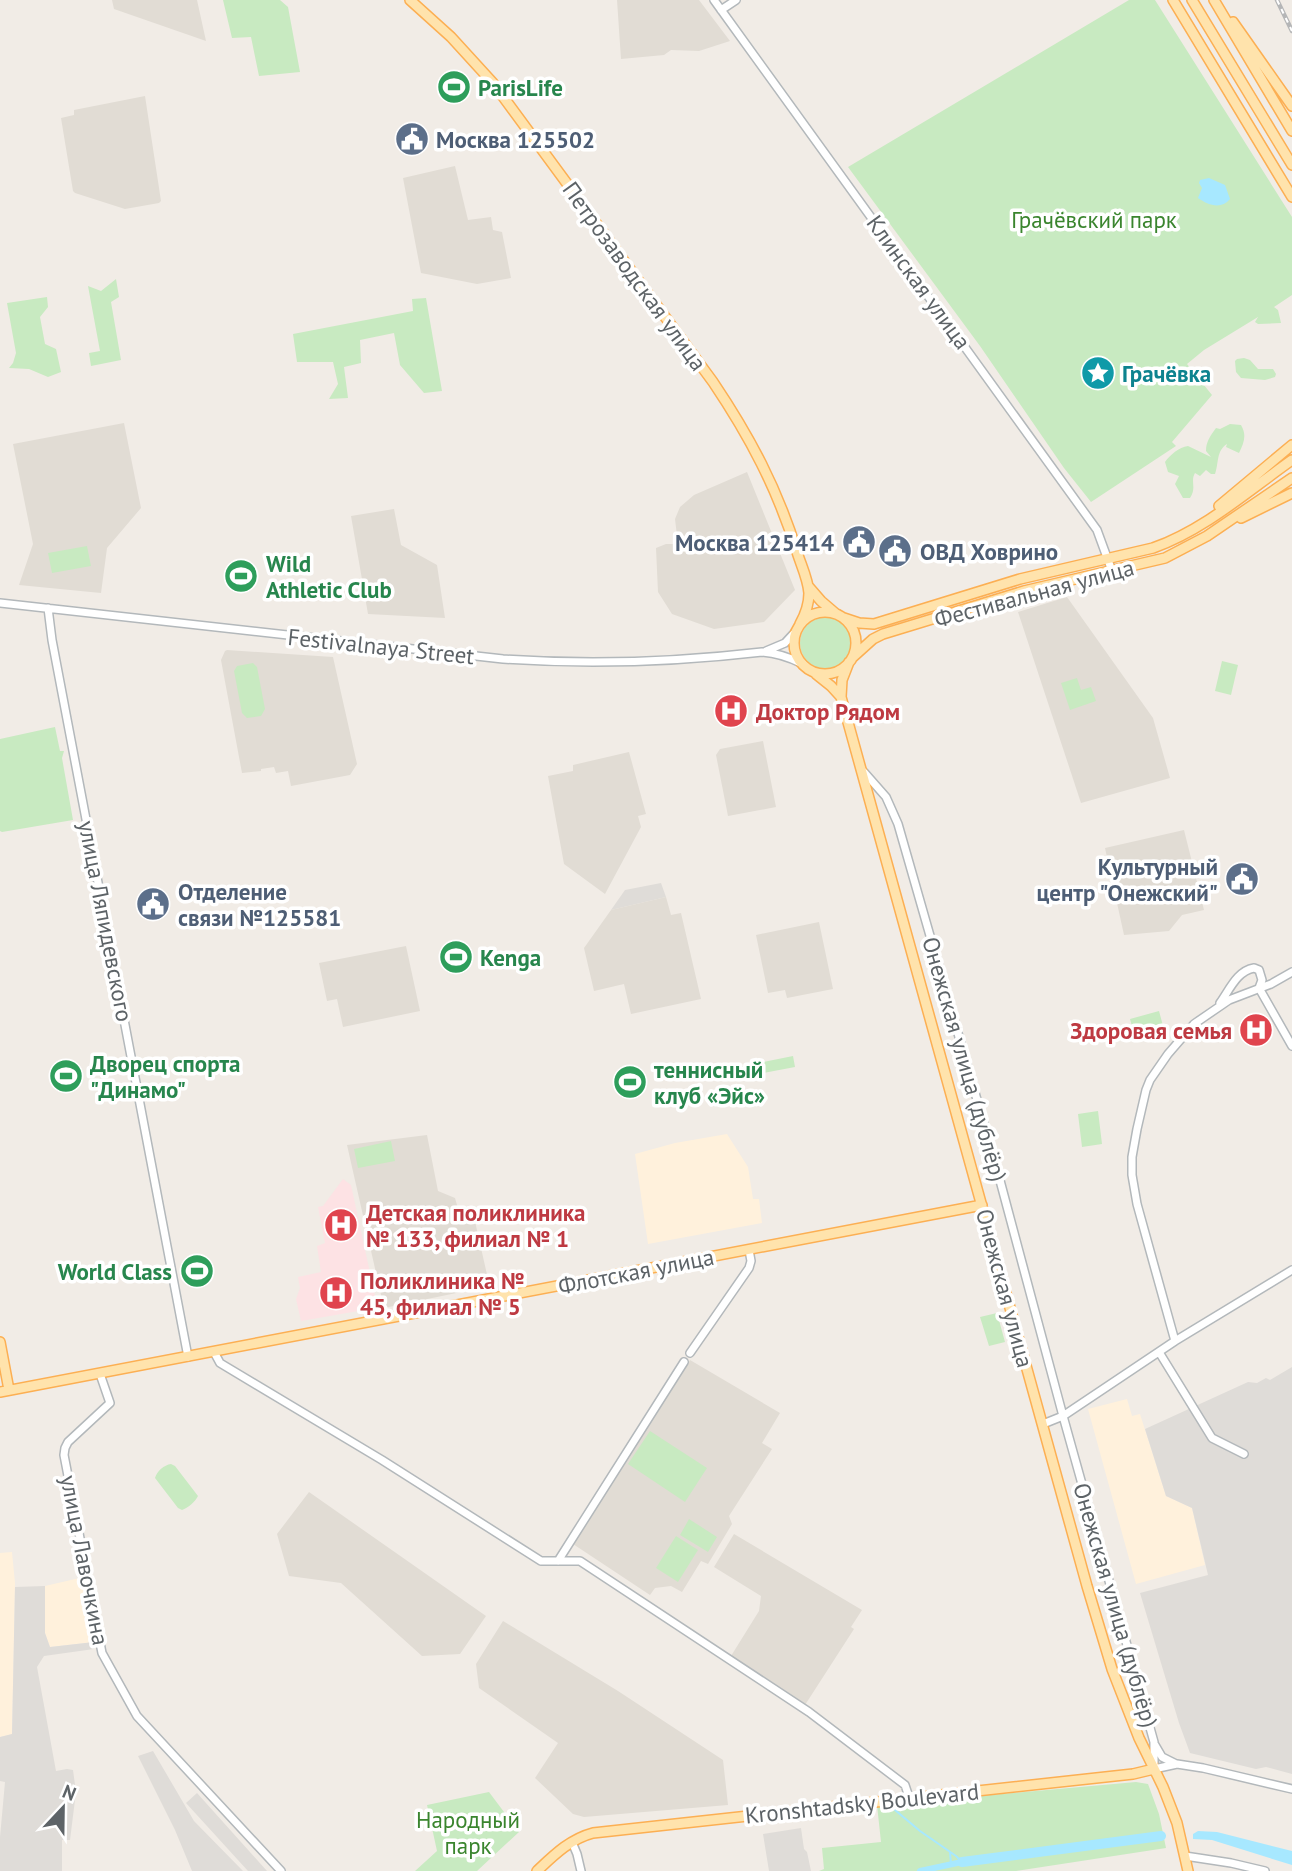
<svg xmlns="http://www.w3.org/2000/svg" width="1292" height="1871" font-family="'PT Sans',sans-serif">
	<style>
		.commercial { fill: #fff1dc }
		.industrial { fill: #dfdcd8 }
		.education { fill: #e1dcd4 }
		.medical { fill: #fde2e4 }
		.green { fill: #c8eac1 }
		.water { fill: #a7e8ff }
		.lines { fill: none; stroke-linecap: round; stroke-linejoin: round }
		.stream { stroke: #a7e8ff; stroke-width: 2 }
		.canal { stroke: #a7e8ff; stroke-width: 6 }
		.river { stroke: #a7e8ff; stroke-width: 10 }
		.minor-casing { stroke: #b3b8bb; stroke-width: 10 }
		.major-casing { stroke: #fcaf53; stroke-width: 12 }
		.minor { stroke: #fff; stroke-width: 7 }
		.major { stroke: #ffe3ac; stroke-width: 9 }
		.rail-casing { stroke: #b5b6b7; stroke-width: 4.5 }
		.rail { stroke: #fff; stroke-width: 2; stroke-dasharray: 5; stroke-linecap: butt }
		.labels { text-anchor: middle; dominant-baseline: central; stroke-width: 7; stroke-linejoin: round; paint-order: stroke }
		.leisure-label { font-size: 23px; font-weight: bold; fill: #27864d; stroke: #fff; text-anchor: start }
		.service-label { font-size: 23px; font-weight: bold; fill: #4e5e75; stroke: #fff; text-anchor: start }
		.park-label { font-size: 23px; fill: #3a852e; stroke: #fff }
		.street-label { font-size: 23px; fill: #5d6367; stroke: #fff }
		.culture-label { font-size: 23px; font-weight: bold; fill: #0d838f; stroke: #fff; text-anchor: start }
		.health-label { font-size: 23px; font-weight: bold; fill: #be3a42; stroke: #fff; text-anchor: start }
	</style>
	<rect width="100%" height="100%" fill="#f1ece6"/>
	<path class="commercial" d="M727,1134L748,1167L753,1199H759L762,1223L648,1244L635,1154L675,1143Z
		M1127,1399L1132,1416L1140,1414L1166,1496L1192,1508L1205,1565L1136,1584L1088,1409Z
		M12,1552L15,1583L12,1734L0,1737V1553Z
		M84,1577L94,1642L50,1647L45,1633V1586Z"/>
	<path class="industrial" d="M661,883L666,897L611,910L625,890Z
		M1292,1367V1774L1266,1767L1256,1769L1190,1753L1179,1723L1140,1593L1208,1575L1192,1508L1166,1496L1145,1429L1248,1382L1257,1383L1266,1378L1270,1380Z
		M45,1586V1633L50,1647L94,1642V1649L44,1656L37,1667L56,1771L67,1769L73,1770L76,1792L70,1840H62V1871H0V1837L5,1782L0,1781V1737L12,1734L15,1587Z
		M153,1751L194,1821L243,1871H192L175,1830L138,1756Z
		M197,1793L267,1871H248L186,1803Z
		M801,1828L804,1849L807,1852L811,1871H769L763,1834Z"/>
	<path class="education" d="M112,0H197L206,41L114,9Z
		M617,0H699L730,41L699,51L671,50L664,55L621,59Z
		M145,96L161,201L159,203L125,209L75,193L73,191L61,118L74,115V110Z
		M455,166L468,220L491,217L493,230L502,232L511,278L477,284L421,273L403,178Z
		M124,423L141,508L107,548L101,593L19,585L33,544L13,444Z
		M747,472L795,590L764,622L714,629L672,614L658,592L656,548L666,544H678L675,519L680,507L694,495Z
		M394,509L401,545L437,565L445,618L368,614L351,516Z
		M1067,597L1153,718L1170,778L1081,803L1018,612Z
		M227,650L333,657L357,764L350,775L291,786L288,771L276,773L274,767L261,769V771L242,773L221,660L225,651Z
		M763,741L776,807L728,816L716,755L720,749Z
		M629,752L646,814L638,816L641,827L605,894L564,864L548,776L573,771V765Z
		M1184,830L1204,910L1182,915L1169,931L1124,935L1105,848Z
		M666,897L671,915L681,913L701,999L631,1014L624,984L594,991L584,948L611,910Z
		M819,922L833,989L787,998L785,990L768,993L756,935Z
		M406,946L420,1011L343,1027L337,999L327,1001L319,963Z
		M427,1135L438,1191L455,1198L461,1219L474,1217L488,1279L465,1283L466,1291L384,1308L347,1145Z
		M690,1360L780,1413L762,1443L772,1449L729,1516L732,1524L708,1564L701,1561L682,1592L671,1586L655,1588L650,1595L573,1544Z
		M309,1492L486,1616L460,1654L422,1656L341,1583L289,1576L277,1534Z
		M734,1534L862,1610L851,1627L854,1629L805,1705L731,1656L759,1611L761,1596L714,1567Z
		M503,1621L618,1691L723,1760L728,1805L584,1817L573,1814L535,1778L558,1743L479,1688L476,1664Z"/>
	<path class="medical" d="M343,1179L351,1185L377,1305L364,1310L301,1321L296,1299L300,1288L298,1277L321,1272L317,1246L325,1243L318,1207L323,1206Z"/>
	<path class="green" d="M223,0H280L288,7L300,72L259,76L251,37L232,38Z
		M1129,0H1155L1292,217V295L1274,307L1278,310L1281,323L1258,324L1255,322L1258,317L1204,350L1187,364L1212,395L1172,442L1176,446L1091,502L1064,468L980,346L848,167Z
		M116,279L119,297L111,302L121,360L91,366L89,353L100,351L88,286L101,291Z
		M47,297L48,307L40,317L45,344L56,349L61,372L48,377L29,369L9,368L13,363L16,353L7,303Z
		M426,298L442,391L424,393L400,365L394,333L360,340L361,363L344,367L348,398L329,399L338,384L333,362H297L293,334L413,311L412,299Z
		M1244,358L1250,360L1258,369H1273L1276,374L1275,377L1265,380L1241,378L1236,372L1235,361L1237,359Z
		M1230,424L1241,425C1247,435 1244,443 1239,453L1226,447L1227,444C1216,451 1219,463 1215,474H1211L1206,470L1200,476L1195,473C1190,481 1197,488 1190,498H1183L1175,484L1179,476L1168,472L1165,462C1170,455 1179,447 1188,446L1211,457L1206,451C1206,442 1210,436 1216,428L1220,429Z
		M87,546L91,566L52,573L48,553Z
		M800 643a26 26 0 1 1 52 0a26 26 0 1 1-52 0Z
		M1222,661L1238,665L1231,695L1215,691Z
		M253,663L257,667L265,709L261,716L247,718L242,713L234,671L237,666Z
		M1077,678L1081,690L1091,687L1096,701L1070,710L1061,683Z
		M55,727L60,751H64L62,758L73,820L2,832L0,831V739Z
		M1159,1011L1165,1033L1136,1041L1130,1019Z
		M793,1056L795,1067L726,1080L724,1070Z
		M1098,1111L1102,1144L1082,1147L1078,1114Z
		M391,1141L395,1161L358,1168L354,1149Z
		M997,1313L1005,1342L989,1346L980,1317Z
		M650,1431L707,1468L685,1502L628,1464Z
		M171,1464L175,1466L198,1496C195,1502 188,1508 182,1510L178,1508L155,1478C157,1471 164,1465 171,1464Z
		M689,1519L717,1537L708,1552L680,1535Z
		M676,1536L698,1550L678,1582L656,1568Z
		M1136,1782L1148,1784L1159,1814L1166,1848L1016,1871H819L824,1869L822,1848L881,1842L877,1805Z
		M489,1792L519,1832L477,1871H415L437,1851L427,1805Z"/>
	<path class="water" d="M1209,178L1225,185L1230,199C1221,210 1208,205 1198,198L1202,188L1199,183L1200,180Z
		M1198,1831L1217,1832L1292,1851V1865L1212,1840L1193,1839V1834Z"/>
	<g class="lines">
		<path class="stream" d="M895,1810L920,1831L956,1856L962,1862
			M950,1852L951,1864"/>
		<path class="canal" d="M920,1871L962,1862"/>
		<path class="river" d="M962,1862L1161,1836"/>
		<g class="minor-casing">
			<path id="minor" d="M714,0L1097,530L1112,571
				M721,10L736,0
				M0,603L503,659C590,665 676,662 762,652C778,653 789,657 803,664
				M48,608L52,640L188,1357
				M766,651L785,643L797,630
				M864,772L886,797L898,824L998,1173L1063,1416L1154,1742V1769L1177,1764L1203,1768L1292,1789
				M1259,988L1292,1046
				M1220,1003C1230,989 1237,971 1254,968L1259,970L1262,980L1259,988
				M1175,1341L1137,1204L1132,1175V1157L1137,1129L1146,1090L1150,1080L1168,1054L1194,1024L1229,1000L1271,984L1292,972
				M214,1352L220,1363L382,1460L541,1561H580L809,1712L905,1785L909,1797
				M1159,1352L1212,1438L1244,1454
				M690,1353L749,1268L751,1261L749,1250
				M100,1374L110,1403L68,1442L65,1448L64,1455L102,1653L137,1716L281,1871
				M1043,1424L1063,1416L1175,1341L1292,1270
				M558,1561L684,1362
				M1155,1745L1162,1757L1176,1764
				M572,1842L577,1854L581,1871
				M1185,1856L1231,1863L1265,1871"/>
		</g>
		<g class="major-casing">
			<path id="major" d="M410,0L451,37L493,83L713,382C750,437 777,488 797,552C801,565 808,579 809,593C809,605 805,615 800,624
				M1173,0L1292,197
				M1192,0L1292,165
				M1214,0L1292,131
				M1233,22L1292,106
				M1219,506L1292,445
				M1241,518L1292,493
				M808,586L821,601L835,613
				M794 643a31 31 0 1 1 62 0a31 31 0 1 1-62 0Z
				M844,618L859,623L874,624L1020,579L1153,548C1204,530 1248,491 1292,460
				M853,657L873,639L883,634L1024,591L1165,558L1207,536L1292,478
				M849,662L842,680L841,697L1087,1586L1112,1669L1139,1738L1163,1787L1177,1823L1188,1871
				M816,674L831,686L841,697
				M0,1342L9,1390
				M0,1392L982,1205
				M537,1871C554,1855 570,1839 593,1833L1133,1774L1154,1769"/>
		</g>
		<use href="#minor" class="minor"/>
		<use href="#major" class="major"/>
		<g class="rail-casing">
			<path id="rail" d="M1277,0L1292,31"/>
		</g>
		<use href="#rail" class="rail"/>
	</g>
	<defs>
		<g id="stadium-disc" transform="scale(1.75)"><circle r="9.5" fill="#2e9e5b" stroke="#fff"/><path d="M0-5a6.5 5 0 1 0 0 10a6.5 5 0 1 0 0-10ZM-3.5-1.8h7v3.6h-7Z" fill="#fff"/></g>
		<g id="civic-disc" transform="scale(1.75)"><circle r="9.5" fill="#5c6f8a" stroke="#fff"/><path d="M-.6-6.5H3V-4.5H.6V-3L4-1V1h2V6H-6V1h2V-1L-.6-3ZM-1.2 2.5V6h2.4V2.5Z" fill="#fff"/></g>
		<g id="sight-disc" transform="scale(1.75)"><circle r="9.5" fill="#0f9aa8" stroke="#fff"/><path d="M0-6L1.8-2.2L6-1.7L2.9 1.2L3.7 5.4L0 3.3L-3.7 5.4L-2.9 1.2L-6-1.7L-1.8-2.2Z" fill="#fff"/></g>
		<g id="hospital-disc" transform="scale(1.75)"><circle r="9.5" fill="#e0444e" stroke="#fff"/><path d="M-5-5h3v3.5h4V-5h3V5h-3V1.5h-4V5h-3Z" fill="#fff"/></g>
	</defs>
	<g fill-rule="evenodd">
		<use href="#stadium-disc" x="454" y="87"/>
		<use href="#civic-disc" x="412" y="139"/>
		<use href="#sight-disc" x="1098" y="373"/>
		<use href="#civic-disc" x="859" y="542"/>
		<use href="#civic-disc" x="895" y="551"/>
		<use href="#stadium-disc" x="241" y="576"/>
		<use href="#hospital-disc" x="731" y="711"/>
		<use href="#civic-disc" x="1242" y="879"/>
		<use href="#civic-disc" x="153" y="904"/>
		<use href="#stadium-disc" x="456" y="957"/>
		<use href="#hospital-disc" x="1256" y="1030"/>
		<use href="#stadium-disc" x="66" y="1076"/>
		<use href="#stadium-disc" x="630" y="1082"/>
		<use href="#hospital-disc" x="341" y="1225"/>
		<use href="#stadium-disc" x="197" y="1271"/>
		<use href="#hospital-disc" x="336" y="1293"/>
	</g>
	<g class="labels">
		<g class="leisure-label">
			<text x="478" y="87">ParisLife</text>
			<text x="266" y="563">Wild<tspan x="266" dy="26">Athletic Club</tspan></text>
			<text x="480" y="957">Kenga</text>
			<text x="90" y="1063">Дворец спорта<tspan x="90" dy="26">"Динамо"</tspan></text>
			<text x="654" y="1069">теннисный<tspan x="654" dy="26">клуб «Эйс»</tspan></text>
			<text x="172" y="1271" text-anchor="end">World Class</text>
		</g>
		<g class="service-label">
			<text x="436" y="139">Москва 125502</text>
			<text x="834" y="542" text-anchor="end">Москва 125414</text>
			<text x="920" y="551">ОВД Ховрино</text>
			<text x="1218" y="866" text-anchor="end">Культурный<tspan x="1218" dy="26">центр "Онежский"</tspan></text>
			<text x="178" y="891">Отделение<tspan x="178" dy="26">связи №125581</tspan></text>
		</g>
		<g class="park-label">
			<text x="1094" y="219">Грачёвский парк</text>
			<text x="468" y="1819">Народный<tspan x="468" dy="26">парк</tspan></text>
		</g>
		<g class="street-label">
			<text transform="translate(635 276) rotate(54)">Петрозаводская улица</text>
			<text transform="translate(919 282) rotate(54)">Клинская улица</text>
			<text transform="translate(1034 593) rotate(-15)">Фестивальная улица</text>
			<text transform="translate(381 646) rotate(6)">Festivalnaya Street</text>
			<text transform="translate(106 921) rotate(79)">улица Ляпидевского</text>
			<text transform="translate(965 1059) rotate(74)">Онежская улица (дублёр)</text>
			<text transform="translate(636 1271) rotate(-11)">Флотская улица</text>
			<text transform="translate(1005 1288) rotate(75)">Онежская улица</text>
			<text transform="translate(85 1560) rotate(79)">улица Лавочкина</text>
			<text transform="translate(1116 1605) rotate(74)">Онежская улица (дублёр)</text>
			<text transform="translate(862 1803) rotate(-6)">Kronshtadsky Boulevard</text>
		</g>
		<g class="culture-label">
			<text x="1122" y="373">Грачёвка</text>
		</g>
		<g class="health-label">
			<text x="756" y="711">Доктор Рядом</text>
			<text x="1232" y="1030" text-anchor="end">Здоровая семья</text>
			<text x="366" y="1212">Детская поликлиника<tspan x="366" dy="26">№ 133, филиал № 1</tspan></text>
			<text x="360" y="1280">Поликлиника №<tspan x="360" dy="26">45, филиал № 5</tspan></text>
		</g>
	</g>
	<g transform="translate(63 1808) rotate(22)" stroke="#ffffff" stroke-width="5" paint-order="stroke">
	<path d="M0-5L12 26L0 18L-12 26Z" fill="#5d6367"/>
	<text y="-10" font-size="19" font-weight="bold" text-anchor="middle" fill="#5d6367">N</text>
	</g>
</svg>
